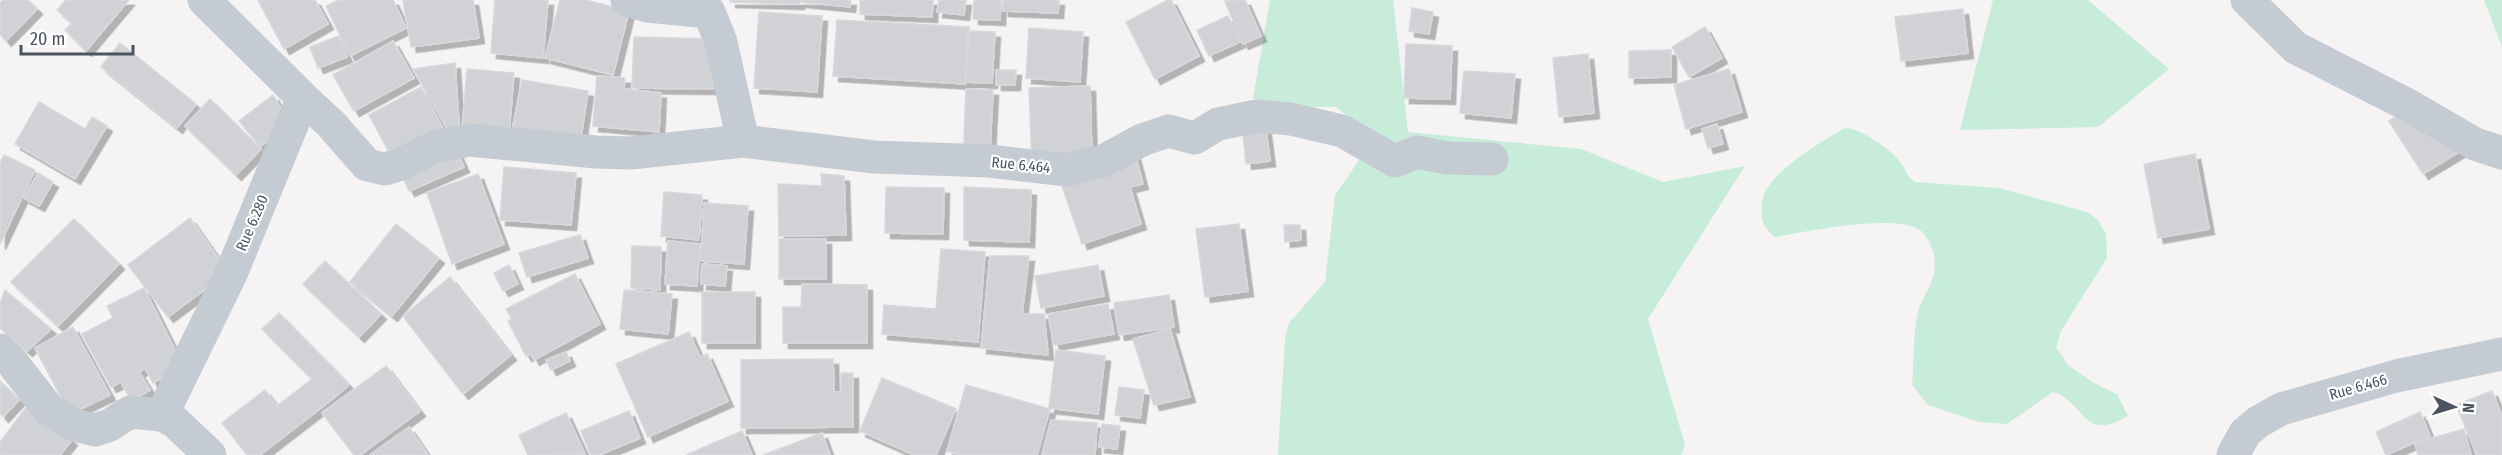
<svg xmlns="http://www.w3.org/2000/svg" width="2502" height="455" font-family="'Fira Sans Condensed',sans-serif">
	<style>
		.green { fill: #c7edda }
		.building { fill: #d0d2d6; stroke: #d7d8dd; stroke-width: 1.5; filter: url(#shadow) }
		.lines { fill: none; stroke-linecap: round; stroke-linejoin: round }
		.minor { stroke: #c5cbd3; stroke-width: 33 }
		.labels { text-anchor: middle; dominant-baseline: central; stroke-width: 4.5; stroke-linejoin: round; paint-order: stroke }
		.street-label { font-size: 15px; fill: #4c545f; stroke: #fff }
	</style>
	<defs>
		<filter id="shadow"><feDropShadow dx="5.5" dy="5.5" stdDeviation="0" flood-color="#0004"/></filter>
	</defs>
	<rect width="100%" height="100%" fill="#f5f3f3"/>
	<path class="green" d="M1270,0H1393L1408,132L1581,149L1663,182L1745,166L1648,319L1685,445L1681,455H1278L1285,339L1289,323L1325,282L1335,195L1364,153L1376,140L1336,107H1268L1253,98Z
		M1993,0H2088L2169,69L2098,127L1960,130Z
		M2484,0H2502V47Z
		M1845,128C1860,128 1892,150 1901,163C1907,171 1906,176 1915,182L1999,188L2087,212L2097,219L2106,234L2107,258L2061,331L2056,347L2068,365L2094,383L2117,394L2128,416C2081,443 2086,402 2053,392L2007,424L1979,422L1928,405L1912,385C1914,362 1913,338 1917,316C1921,297 1935,284 1935,264C1935,254 1929,237 1921,231C1899,212 1803,232 1775,237C1766,230 1760,222 1762,210C1762,204 1762,197 1765,192C1777,168 1822,141 1845,128Z"/>
	<path class="building" d="M3,0H28L37,9L6,41L0,34V3Z
		M66,0H129L86,51L65,30L72,23L57,10Z
		M258,0H315L328,24L284,49Z
		M339,0H393L406,28L350,56L326,6Z
		M403,0H473L479,38L411,47Z
		M495,0H548L543,58L491,53Z
		M560,0H585L629,11L613,75L545,58Z
		M730,0H800L799,4L730,2Z
		M801,0H851L850,7L801,2Z
		M860,0H933L932,17L860,14Z
		M939,0H966L964,15L937,12Z
		M974,0H1001L1000,20L973,19Z
		M1003,0H1059L1058,13L1003,11Z
		M1168,0H1171L1199,56L1155,79L1126,22Z
		M1245,0L1261,36L1243,44L1225,1Z
		M1412,8L1433,12L1429,34L1409,31Z
		M1963,9L1968,53L1901,61L1895,17Z
		M759,12L822,16L817,92L754,88Z
		M1228,16L1240,42L1209,56L1197,30Z
		M837,20L969,27L966,84L833,76Z
		M1705,27L1722,58L1689,77L1672,47Z
		M1029,28L1083,32L1080,82L1026,78Z
		M968,31L995,32L992,83L965,82Z
		M339,36L347,57L318,68L310,47Z
		M634,37L715,39L713,89L632,88Z
		M393,41L414,78L354,111L333,75Z
		M120,43L196,104L177,128L101,67Z
		M1406,44L1452,46L1450,99L1404,98Z
		M1671,50V77L1629,78V51Z
		M1588,54L1594,113L1559,117L1553,58Z
		M455,63L459,125L448,130L413,69Z
		M467,69L514,73L509,134L462,130Z
		M1729,69L1742,112L1686,129L1674,85Z
		M996,70H1016L1015,85H996Z
		M1464,71L1515,74L1511,118L1460,113Z
		M597,76L625,78L624,89L661,93L659,132L593,126Z
		M522,80L588,91L580,144L512,131Z
		M1090,86L1092,162L1032,164L1029,88Z
		M421,87L446,134L395,163L369,115Z
		M966,89L993,90L989,169L963,168Z
		M273,95L292,128L260,146L239,121Z
		M210,99L261,149L236,175L185,126Z
		M2425,99L2467,147L2423,174L2389,121Z
		M39,102L85,129L92,117L107,126L75,179L15,144Z
		M1265,122L1270,161L1246,164L1242,123Z
		M1717,124L1723,144L1708,148L1702,129Z
		M456,149L464,167L409,191L401,173Z
		M1134,150L1143,184L1130,187L1141,224L1082,244L1060,180Z
		M2195,154L2209,229L2158,238L2144,164Z
		M4,155L35,170L0,244V164Z
		M504,167L576,173L571,225L500,220Z
		M38,173L53,182L39,206L24,198Z
		M478,174L504,244L452,264L427,193Z
		M821,174L844,176L846,235L779,236L778,184L822,186Z
		M886,187L944,188L943,234L885,233Z
		M964,187L1031,190L1029,242L964,240Z
		M664,192L702,195L699,240L661,236Z
		M704,203L748,206L744,264L701,261Z
		M190,218L228,272L168,317L128,265Z
		M74,219L119,264L58,326L11,282Z
		M396,224L439,258L392,316L350,282Z
		M1239,224L1248,291L1205,297L1196,229Z
		M1284,225H1300L1301,240L1285,242Z
		M580,235L588,258L527,277L519,253Z
		M779,239H826V279H779Z
		M668,241L700,244L697,286L665,284Z
		M632,246L661,247L660,290L631,288Z
		M941,249L985,252L978,342L882,334L884,305L936,309Z
		M990,256H1029L1022,314H1044L1048,355L981,348Z
		M325,261L381,314L359,337L303,284Z
		M702,264L727,266L725,286L701,284Z
		M509,265L518,284L503,291L494,273Z
		M1098,265L1104,296L1041,308L1035,276Z
		M575,274L600,324L534,360L531,354L526,356L508,321L512,319L506,309Z
		M450,277L511,355L463,394L403,316Z
		M802,284L867,285V343H783V307H801Z
		M144,288L175,350L188,363L153,383L145,368L139,372L150,390L131,401L121,382L111,387L82,334L113,318L107,306Z
		M5,290L51,329L27,351L0,328V304Z
		M624,290L672,294L668,334L620,329Z
		M702,292H755V343H702Z
		M1169,295L1174,327L1119,335L1114,303Z
		M1108,304L1114,334L1054,345L1048,314Z
		M279,313L337,372L323,382L335,397L260,455H247L222,423L265,390L277,406L312,379L262,329Z
		M73,327L110,395L70,414L35,348Z
		M1170,329L1190,397L1154,405L1133,339Z
		M689,332L700,357L707,354L728,401L648,437L616,364Z
		M1056,350L1105,356L1098,414L1049,408Z
		M566,352L570,361L551,370L546,360Z
		M833,359L834,392H841V373H853V427L741,428V360Z
		M386,366L420,411L360,455H354L322,413Z
		M337,372L349,385L335,397L323,382Z
		M882,378L956,409L936,455H914L860,431Z
		M0,381L19,400L3,417L0,414Z
		M966,385L1050,409L1037,455H960L947,451Z
		M1119,387L1144,390L1140,418L1115,415Z
		M2492,391L2502,416V455H2477L2456,405Z
		M28,405L72,440L60,455H0V442Z
		M629,411L640,438L599,455H591L581,431Z
		M2420,412L2430,436L2386,455L2376,432Z
		M566,413L585,454L528,455L519,435Z
		M1051,420L1097,423L1095,455H1042Z
		M1102,424L1120,426L1117,449L1099,447Z
		M409,427L428,455H370Z
		M2464,429L2471,455H2418L2415,443Z
		M742,431L752,455H686Z
		M822,433L830,455H763Z"/>
	<g class="lines">
		<path class="minor" d="M204,0L303,98L231,274L162,415L175,422L210,455
			M627,0L647,6L709,12L721,42L743,141L874,157L989,161L1067,170L1103,161L1142,140L1168,131L1195,138L1218,124L1257,116L1291,119L1342,131L1395,161L1417,152L1447,158L1492,159
			M2247,0L2296,48L2408,105L2475,144L2502,153
			M303,98L331,124L367,165L385,169L404,163L434,147L469,140L596,152L631,153L743,141
			M0,350L11,361L50,411L75,425L95,430L110,425L130,412L162,415
			M2233,455L2245,433L2258,422L2281,409L2396,376L2502,354"/>
	</g>
	<g class="labels">
		<g class="street-label">
			<text transform="translate(1021 165) rotate(6)">Rue 6.464</text>
			<text transform="translate(252 223) rotate(-67)">Rue 6.280</text>
			<text transform="translate(2358 387) rotate(-16)">Rue 6.466</text>
		</g>
	</g>
	<g transform="translate(2454 407) rotate(94)" stroke="#ffffff" stroke-width="4.5" paint-order="stroke">
	<path d="M0-4.5L10 22L0 15L-10 22Z" fill="#4c545f"/>
	<text y="-9" font-size="16" font-weight="bold" text-anchor="middle" fill="#4c545f">N</text>
	</g>
	<path d="M21 45v9h112v-9" fill="none" stroke="#4c545f" stroke-width="3"/>
	<text x="30" y="45" font-size="18" fill="#4c545f" stroke="#ffffff" stroke-width="4.5" paint-order="stroke">20 m</text>
</svg>
